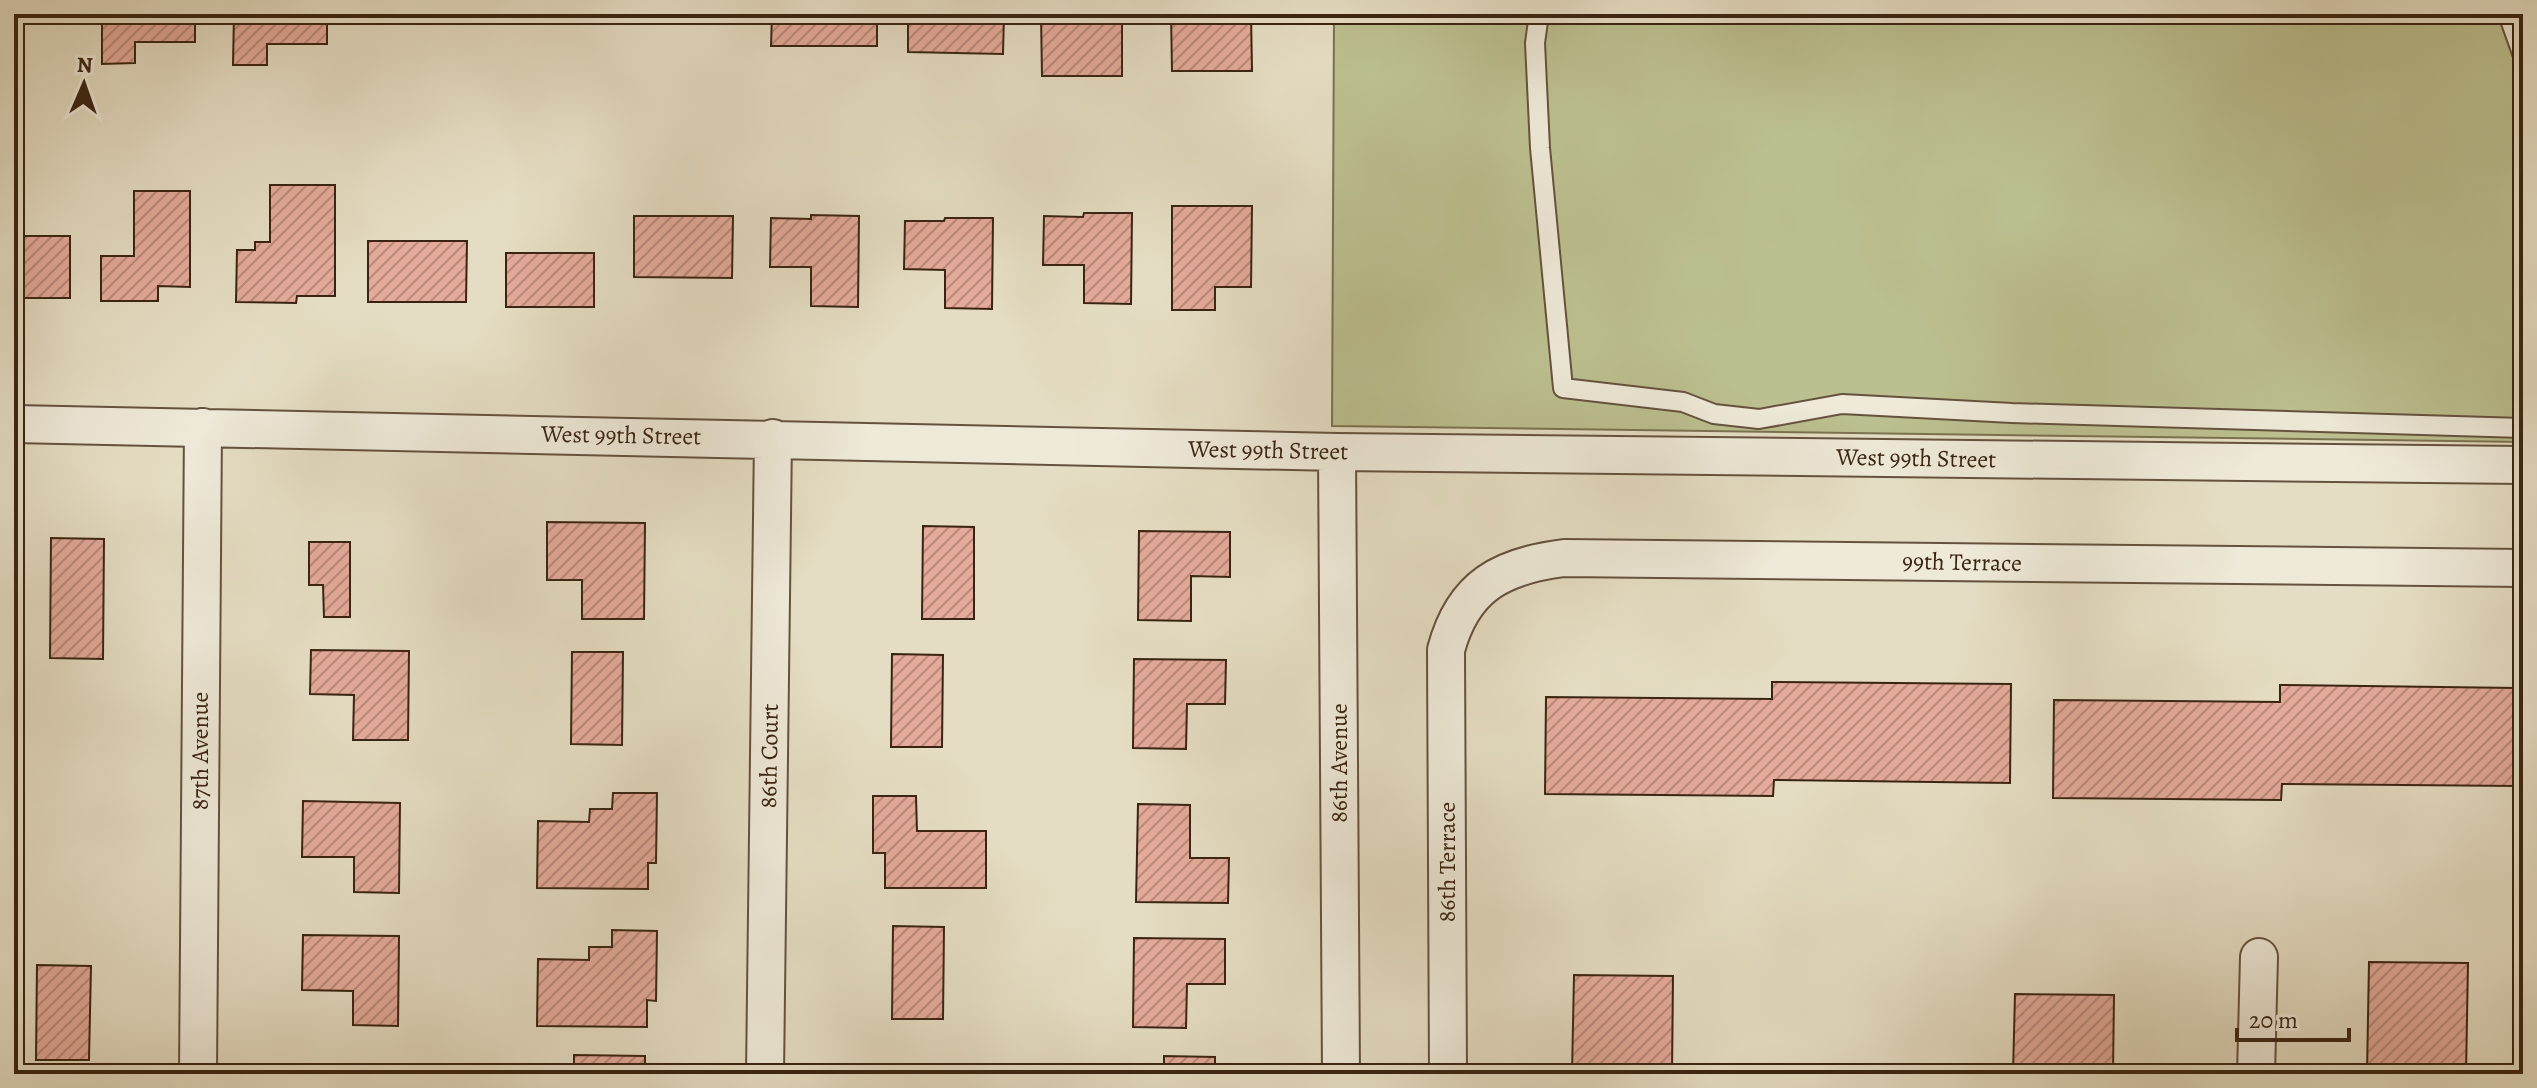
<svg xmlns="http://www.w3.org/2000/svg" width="2537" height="1088" font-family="Alegreya,serif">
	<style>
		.green { fill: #bcbf8f; stroke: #7b7250; stroke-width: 2 }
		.building { fill: url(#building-hatch); stroke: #3a2411; stroke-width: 2 }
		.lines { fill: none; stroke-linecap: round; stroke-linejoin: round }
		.lane-casing { stroke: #65523e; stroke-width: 22 }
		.street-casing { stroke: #65523e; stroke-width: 40 }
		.lane { stroke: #eee9d8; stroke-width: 18 }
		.street { stroke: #eee9d8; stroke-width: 36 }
		.labels { text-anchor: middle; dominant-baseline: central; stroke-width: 7; stroke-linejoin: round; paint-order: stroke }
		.street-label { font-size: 24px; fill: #3a2411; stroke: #eee9d8 }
	</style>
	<defs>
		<pattern id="building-hatch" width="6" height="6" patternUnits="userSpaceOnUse" patternTransform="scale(2)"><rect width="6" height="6" fill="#e4aa9a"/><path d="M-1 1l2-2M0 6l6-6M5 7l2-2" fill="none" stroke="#ba8a7c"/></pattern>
	</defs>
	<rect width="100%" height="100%" fill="#e5ddc3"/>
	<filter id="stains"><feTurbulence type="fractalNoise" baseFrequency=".0025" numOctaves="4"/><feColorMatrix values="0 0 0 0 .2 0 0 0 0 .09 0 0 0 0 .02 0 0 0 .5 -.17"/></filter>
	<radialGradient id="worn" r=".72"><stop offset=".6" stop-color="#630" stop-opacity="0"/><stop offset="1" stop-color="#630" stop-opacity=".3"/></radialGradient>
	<path class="green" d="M1334,14H2523V442L1332,426Z"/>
	<path class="building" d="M102,14H195V42H135V63L102,64Z
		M234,14H327V44H267V65H233Z
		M772,14H877V46H771Z
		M908,14H1004L1003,54L908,52Z
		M1041,14H1122V76H1042Z
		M1171,14H1251L1252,71H1172Z
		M270,185H335V296H297L296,303L236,302L237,250H255V242H270Z
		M134,191H190V287L158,286V301H101V256H134Z
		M1172,206H1252L1251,287H1215V310H1172Z
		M1084,213H1132L1131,304L1084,303V265H1043L1044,216L1083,217Z
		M811,215L859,216L858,307L811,306V267H770L771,218L811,219Z
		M634,216H733L732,278L634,277Z
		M945,218H993L992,309L945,308V270L904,269L905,221H944Z
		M14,236H70V298H14Z
		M368,241H467L466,302H368Z
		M506,253H594V307H506Z
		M547,522L645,523L644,619H582V580H547Z
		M923,526L974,527V619H922Z
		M1139,531L1230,532V577L1191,576V621L1138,620Z
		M51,538L104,539L103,659L50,658Z
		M309,542H350V617H324L323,585H309Z
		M14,543H16V602H14Z
		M311,650L409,651L408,740H353L354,695L310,694Z
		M572,652H623L622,745L571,744Z
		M892,654L943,655L942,747H891Z
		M1134,659L1226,660L1225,704H1187L1186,749L1133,748Z
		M1772,682L2011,684L2010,783L1774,780L1773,796L1545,794L1546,697L1772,699Z
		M2280,685L2518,688V786L2282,784L2281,800L2053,798L2054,700L2280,702Z
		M613,793H657L656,863H648V889L537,888L538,821L589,822L590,809H612Z
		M873,796H916L917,831H986V888H885V853H873Z
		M303,801L400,803L399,893L354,892V857H302Z
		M1138,804L1190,805V858H1229L1228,903L1136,902Z
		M14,868H19L20,907H14Z
		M893,926L944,927L943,1019H892Z
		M612,930L657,931L656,1001L647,1000V1027L537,1026L538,959L589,960V947H612Z
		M303,935L399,936L398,1026L353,1025V991L302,990Z
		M1134,938L1225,939V984H1187L1186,1028L1133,1027Z
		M2369,962L2468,963L2466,1074H2367Z
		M37,965L91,966L89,1060H36Z
		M1574,975L1673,976L1672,1074H1572Z
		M2015,994L2114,995L2113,1074H2013Z
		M574,1055L645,1056V1074H574Z
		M1164,1056L1215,1057V1074H1164Z"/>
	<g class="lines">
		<g class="lane-casing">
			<path id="lane" d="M1539,14L1535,43L1540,148L1563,388L1683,402L1714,414L1759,419L1842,404L2012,413L2523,428
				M2508,14L2523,56"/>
		</g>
		<g class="street-casing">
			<path id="street" d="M14,424L1337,452L2523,465
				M1337,452L1341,1074
				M198,1074L203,427
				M765,1074L773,438
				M1448,1074L1446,650C1463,586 1501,566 1564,558L2523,568
				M2256,1074L2259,957"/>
		</g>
		<use href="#lane" class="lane"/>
		<use href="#street" class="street"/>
	</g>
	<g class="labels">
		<g class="street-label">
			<text transform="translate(621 435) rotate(1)">West 99th Street</text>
			<text transform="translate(1268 450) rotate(1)">West 99th Street</text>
			<text transform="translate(1916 458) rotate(1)">West 99th Street</text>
			<text transform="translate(1962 562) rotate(1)">99th Terrace</text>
			<text transform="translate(200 751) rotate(-90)">87th Avenue</text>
			<text transform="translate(769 756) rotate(-89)">86th Court</text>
			<text transform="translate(1339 763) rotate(-90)">86th Avenue</text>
			<text transform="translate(1447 862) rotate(-90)">86th Terrace</text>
		</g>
	</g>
	<rect width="2537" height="1088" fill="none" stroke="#e5ddc3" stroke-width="48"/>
	<rect x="16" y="16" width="2505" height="1056" fill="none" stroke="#3a2411" stroke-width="4"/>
	<rect x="24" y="24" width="2489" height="1040" fill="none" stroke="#3a2411" stroke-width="2"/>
	<g transform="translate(84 84) rotate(2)" stroke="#eee9d8" stroke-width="6" paint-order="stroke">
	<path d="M0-6L14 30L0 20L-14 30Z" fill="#3a2411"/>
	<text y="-12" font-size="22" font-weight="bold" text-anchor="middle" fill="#3a2411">N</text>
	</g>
	<path d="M2237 1028v12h112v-12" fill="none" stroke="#3a2411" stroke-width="4"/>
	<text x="2249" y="1028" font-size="24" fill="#3a2411" stroke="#eee9d8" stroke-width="6" paint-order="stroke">20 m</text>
	<rect width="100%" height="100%" filter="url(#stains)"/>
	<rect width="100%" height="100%" fill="url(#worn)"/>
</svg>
